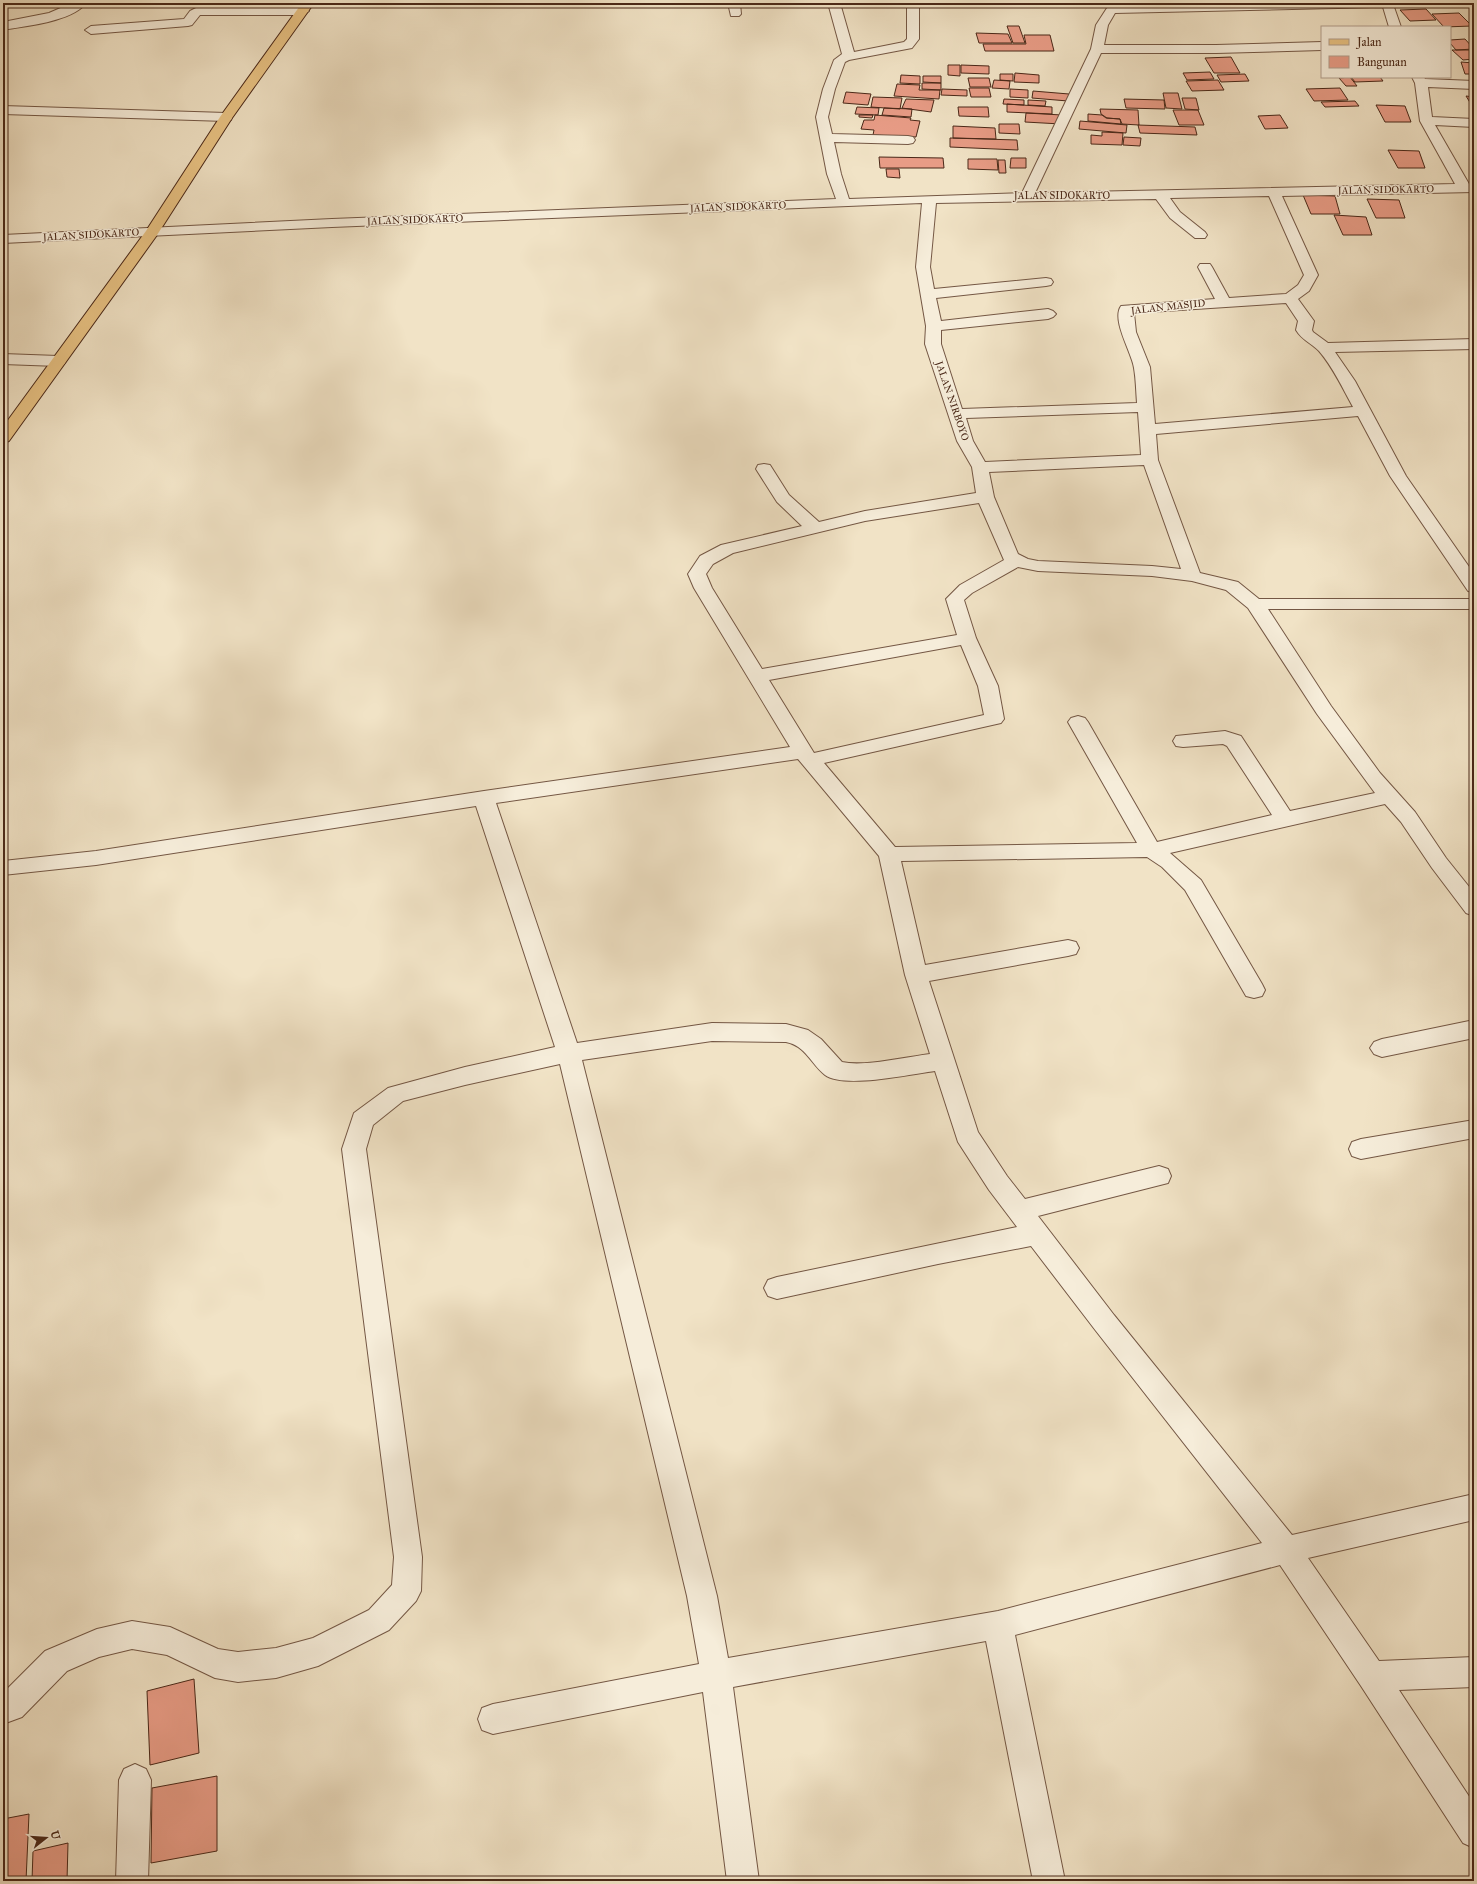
<svg xmlns="http://www.w3.org/2000/svg" width="1477" height="1884" font-family="'IM FELL Great Primer',serif">
	<style>
		.building { fill: #e89c86; stroke: #4a2818 }
		.lines { fill: none; stroke-linecap: round; stroke-linejoin: round }
		.minor-casing { stroke: #745744; stroke-width: 2 }
		.major-casing { stroke: #4a2818; stroke-width: 2 }
		.minor { fill: #f6edda; fill-rule: evenodd }
		.major { fill: #e8c283; fill-rule: evenodd }
		.labels { text-anchor: middle; dominant-baseline: central; stroke-width: 3; stroke-linejoin: round; paint-order: stroke }
		.far-street-label { font-size: 10px; fill: #4a2818; stroke: #f6edda }
	</style>
	<rect width="100%" height="100%" fill="#f1e3c6"/>
	<filter id="stains"><feTurbulence type="fractalNoise" baseFrequency=".005" numOctaves="4"/><feColorMatrix values="0 0 0 0 .2 0 0 0 0 .09 0 0 0 0 .02 0 0 0 .5 -.17"/></filter>
	<radialGradient id="worn" r=".72"><stop offset=".6" stop-color="#630" stop-opacity="0"/><stop offset="1" stop-color="#630" stop-opacity=".3"/></radialGradient>
	<path class="building" d="M1426,9L1436,20L1410,21L1400,10Z
		M1459,13L1472,26L1444,27L1432,14Z
		M1007,26H1019L1025,43H1013Z
		M976,33L1008,34L1012,43H979Z
		M1024,35H1050L1054,51H985L983,44H1026Z
		M1465,39L1474,49L1456,50L1450,43V40Z
		M1452,50H1474V59L1463,60Z
		M1231,57L1240,73H1214L1205,58Z
		M1461,62L1474,63V74H1465Z
		M948,65H960V76L948,75Z
		M961,65L989,66V74L961,73Z
		M1210,72L1214,79L1187,80L1183,73Z
		M1015,73L1039,75V83L1014,82Z
		M1000,74H1013V81L1000,80Z
		M1245,74L1249,81L1221,82L1217,75Z
		M901,75L920,76V84L900,83Z
		M923,76H941V83L923,82Z
		M1350,77L1357,86H1346L1339,78Z
		M1351,77H1380L1383,81L1355,82Z
		M968,78H989L991,87H970Z
		M994,80L1010,81L1009,89L992,88Z
		M1218,80L1224,90L1192,91L1186,81Z
		M922,83H941V90L922,89Z
		M897,84L920,85L919,90H940L939,99L894,96Z
		M969,88H989L991,97H971Z
		M1340,88L1348,100L1314,101L1306,89Z
		M942,89L967,90V96L941,95Z
		M1010,89L1028,90V98L1010,97Z
		M1033,91L1069,94L1068,101L1032,98Z
		M846,92L871,94L868,105L843,103Z
		M1163,93H1178L1182,109L1166,108Z
		M1466,96L1474,97V109Z
		M873,97L902,98L900,109L871,107Z
		M1182,98H1196L1199,110L1185,109Z
		M906,99L934,100L931,112L902,108Z
		M1004,99L1024,100V105L1003,104Z
		M1124,99L1164,100L1165,109L1126,108Z
		M1028,100L1046,101L1045,106L1028,105Z
		M1355,101L1359,106L1325,107L1321,102Z
		M1007,104L1052,107V114L1007,112Z
		M1376,105L1405,106L1411,122H1385Z
		M857,107L879,108L878,115L855,114Z
		M958,107H988L989,117L959,116Z
		M884,108L912,109L911,117L882,115Z
		M1100,109L1138,110L1139,125L1122,124L1120,119L1107,118L1101,114Z
		M1173,110H1198L1204,125H1179Z
		M1026,113L1062,115L1061,124L1025,122Z
		M1088,114L1102,115L1106,118L1120,119L1121,124L1088,121Z
		M859,115H873L872,118L859,117Z
		M875,115L911,118L910,120L920,121L916,137L873,135L874,130L861,129L864,120H874Z
		M1280,115L1288,128L1265,129L1258,116Z
		M1080,121L1127,125L1126,133L1079,129Z
		M999,124H1019L1020,134L999,133Z
		M1138,125L1195,127L1197,135L1140,133Z
		M953,126L995,128L996,139L953,138Z
		M1102,132L1123,133L1122,145L1091,144V135L1102,136Z
		M1124,137L1141,138L1140,146L1123,145Z
		M950,138L1017,140L1018,150L950,147Z
		M1388,150L1419,151L1425,168H1398Z
		M879,157L943,158L944,168H880Z
		M1011,158H1026V168H1010Z
		M968,159H997L998,170L968,169Z
		M998,160H1005L1006,173H999Z
		M886,169H899L900,178L887,177Z
		M1303,195L1335,196L1340,214H1311Z
		M1367,199L1399,200L1405,218H1376Z
		M1334,215L1366,217L1372,235H1343Z
		M194,1679L199,1753L150,1765L147,1691Z
		M217,1776V1851L151,1863L152,1788Z
		M29,1814L26,1881H3V1819Z
		M68,1843L67,1881H32L33,1851Z"/>
	<g class="lines">
		<g class="minor-casing">
			<path id="minor" d="M72,3H86C72,22 24,26 3,30V22L49,13Z
				M728,3H740L741,14L739,16H731Z
				M828,3H840L854,52L904,42L907,39V3H919V39L912,48L849,60L845,62L835,89L828,117L832,134L908,136L913,137L915,140L913,143L908,144L834,142L841,174L849,199L1022,193L1091,49L1096,25L1107,8L1111,6L1261,3H1418L1412,6L1394,7L1401,27H1389L1383,7L1115,13L1108,25L1104,45H1216L1322,42V50L1216,53H1101L1035,193L1455,184L1420,121L1415,83L1412,77H1424L1425,79L1474,81V89L1428,87L1432,117L1474,119V127L1435,125L1469,184H1474V192L1282,196L1318,275L1309,291L1298,299L1314,321L1312,330L1313,332L1328,343L1474,339V349L1335,352L1355,381L1406,476L1474,574V592L1468,591L1390,476L1358,416L1156,434L1158,460L1200,573L1238,582L1259,599H1474V609H1268L1331,706L1380,773L1415,812L1446,858L1474,893V916L1466,913L1432,868L1401,822L1385,804L1170,853L1201,880L1262,984L1265,990L1262,996L1254,998L1246,996L1185,890L1162,867L1147,857L901,861L925,965L1068,940L1076,942L1079,948L1076,954L1068,956L929,981L978,1132L1007,1176L1025,1199L1159,1166L1168,1169L1171,1176L1168,1183L1038,1216L1114,1315L1292,1535L1474,1494V1520L1308,1558L1379,1661L1474,1657V1687L1399,1690L1474,1804V1848L1463,1843L1361,1686L1280,1565L1015,1635L1065,1881H1033L986,1641L733,1687L759,1881H727L703,1692L493,1734L482,1730L478,1719L482,1708L493,1704L699,1664L687,1596L560,1064L465,1085L403,1101L373,1125L366,1149L422,1557L421,1591L416,1601L389,1630L318,1666L276,1678L238,1682L215,1678L167,1655L132,1649L99,1657L67,1671L22,1717L3,1724V1693L45,1651L97,1629L132,1621L170,1627L218,1649L238,1652L276,1648L313,1638L369,1610L392,1585L394,1557L342,1149L354,1113L388,1088L465,1067L555,1047L476,806L96,865L3,875V861L96,851L484,791L790,747L694,588L688,574L700,556L721,545L802,526L777,502L756,469L758,465L764,464L770,465L789,495L819,522L865,511L976,493L972,467L957,441L925,344L926,326L916,267L922,203L332,227L3,243V235L332,219L836,199L827,174L816,117L823,89L834,60L842,54ZM1269,196L1304,275L1298,285L1286,294L1229,298L1212,267L1210,264H1200L1198,267L1215,299L1121,306C1111,320 1132,353 1134,368C1136,379 1136,391 1137,403L962,409L941,344V330L1048,319L1053,317L1056,314L1053,311L1048,309L941,321L936,298L1046,286L1051,285L1053,282L1051,279L1046,278L934,289L930,267L936,203L1156,199L1170,218L1195,238H1205L1207,235L1205,232L1180,212L1170,198ZM1286,303L1298,321L1296,330C1302,340 1311,343 1319,351C1333,367 1343,389 1353,407L1155,424L1150,367L1136,332L1134,313ZM1138,412L1141,455L985,462L973,441L966,418ZM1144,465L1181,569L1152,566L1038,561L1028,559L1018,554L994,497L989,472ZM979,503L1004,560L960,585L946,599L957,635L762,669L712,588L706,574L713,564L733,553L865,521ZM1018,567L1038,571L1152,576L1192,581L1226,590L1248,608L1317,714L1375,793L1290,811L1241,736L1225,731L1176,736L1173,741L1176,746L1183,747L1223,744L1227,746L1272,815L1157,842L1088,722L1085,718L1078,716L1071,718L1068,722L1137,843L895,847L824,763L1001,723L1004,719L998,686L976,638L964,600L972,593ZM961,645L978,686L984,715L814,753L769,680ZM798,759L879,856L905,975L930,1054C906,1057 864,1067 842,1062L821,1039L808,1030L786,1024L712,1023L577,1043L496,803ZM712,1041L786,1042C806,1046 811,1064 825,1075C844,1089 911,1074 935,1071L958,1142L989,1190L1017,1227L777,1277L768,1280L764,1288L768,1296L777,1299L938,1264L1031,1246L1096,1331L1262,1543L998,1611L728,1658L717,1596L582,1060Z
				M198,7H303L309,11L303,15H200L192,25L188,26L91,34L85,30L91,26L184,19L190,11Z
				M3,106L226,113L231,114L232,117L231,120L226,121L3,114Z
				M3,354L58,356L64,358L66,361L64,364L58,366L3,364Z
				M1474,1020V1038L1382,1057L1374,1054L1370,1048L1374,1042L1382,1039Z
				M1474,1120V1138L1361,1159L1352,1156L1349,1149L1352,1142L1361,1139Z
				M135,1764L146,1769L151,1780L148,1881H116L119,1780L124,1769Z"/>
		</g>
		<g class="major-casing">
			<path id="major" d="M302,3H314L232,118L157,235L9,441L3,443V427L146,231L220,117Z"/>
		</g>
		<use href="#minor" class="minor"/>
		<use href="#major" class="major"/>
	</g>
	<g class="labels">
		<g class="far-street-label">
			<text transform="translate(1386 190) rotate(-1)">JALAN SIDOKARTO</text>
			<text x="1062" y="196">JALAN SIDOKARTO</text>
			<text transform="translate(738 207) rotate(-2)">JALAN SIDOKARTO</text>
			<text transform="translate(415 220) rotate(-2)">JALAN SIDOKARTO</text>
			<text transform="translate(91 235) rotate(-3)">JALAN SIDOKARTO</text>
			<text transform="translate(1168 307) rotate(-6)">JALAN MASJID</text>
			<text transform="translate(952 401) rotate(71)">JALAN NIRBOYO</text>
		</g>
	</g>
	<rect width="1477" height="1884" fill="none" stroke="#f1e3c6" stroke-width="16"/>
	<rect x="4" y="4" width="1469" height="1876" fill="none" stroke="#4a2818" stroke-width="2"/>
	<rect x="8" y="8" width="1461" height="1868" fill="none" stroke="#4a2818"/>
	<rect x="1321" y="26" width="130" height="52" fill="#f6edda" stroke="#b19e8c"/>
	<rect x="1329" y="39" width="20" height="6" fill="#e8c283" stroke="#b19e8c"/>
	<text x="1357" y="46" font-size="12" fill="#4a2818">Jalan</text>
	<rect x="1329" y="56" width="20" height="12" fill="#e89c86" stroke="#b19e8c"/>
	<text x="1357" y="66" font-size="12" fill="#4a2818">Bangunan</text>
	<g transform="translate(46 1838) rotate(73)" stroke="#f6edda" stroke-width="3" paint-order="stroke">
	<path d="M0-3L7 15L0 10L-7 15Z" fill="#4a2818"/>
	<text y="-6" font-size="11" font-weight="bold" text-anchor="middle" fill="#4a2818">U</text>
	</g>
	<rect width="100%" height="100%" filter="url(#stains)"/>
	<rect width="100%" height="100%" fill="url(#worn)"/>
</svg>
